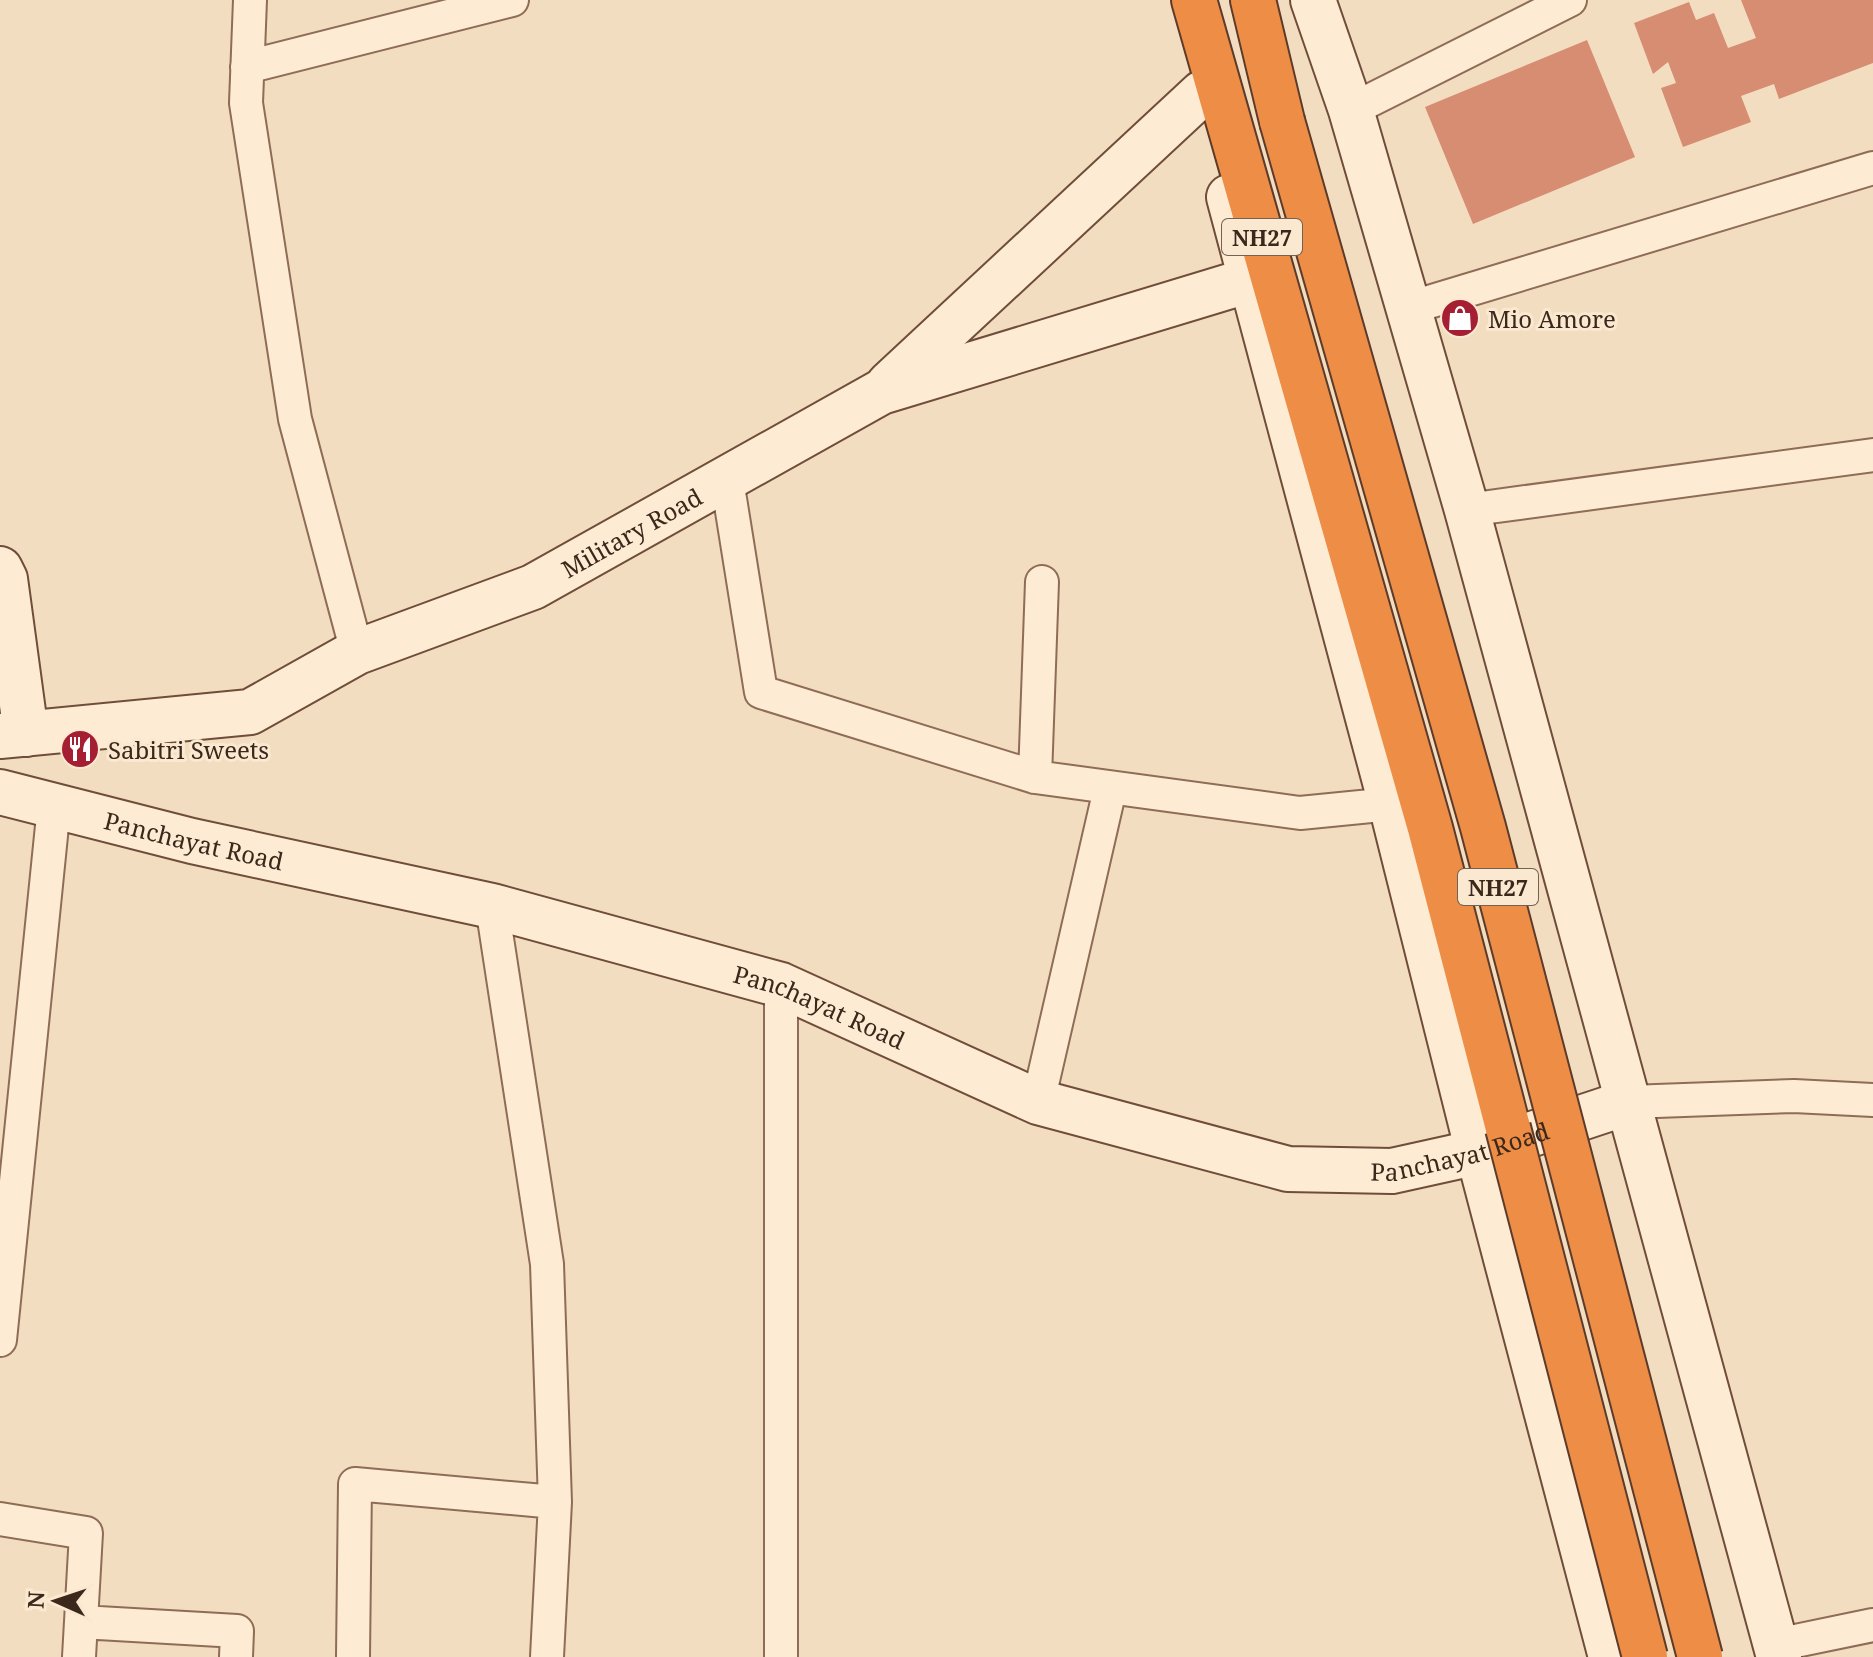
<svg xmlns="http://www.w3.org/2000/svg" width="1873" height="1657" font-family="'Noto Serif',serif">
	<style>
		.building { fill: #d68d71 }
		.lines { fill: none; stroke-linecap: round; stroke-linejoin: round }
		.street-casing { stroke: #8f6c55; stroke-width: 36 }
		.secondary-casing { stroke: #704d38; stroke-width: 48 }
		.highway-casing { stroke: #5c3b2a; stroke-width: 48 }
		.street { stroke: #fdebd4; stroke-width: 32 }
		.secondary { stroke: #fdebd4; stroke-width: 44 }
		.highway { stroke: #ed8d46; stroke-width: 44 }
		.highway-bridge-casing { stroke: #5c3b2a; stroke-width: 48; stroke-linecap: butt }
		.highway-bridge { stroke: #ed8d46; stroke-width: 44 }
		.labels { text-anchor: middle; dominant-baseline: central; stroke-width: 6; stroke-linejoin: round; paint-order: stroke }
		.shield { fill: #fae8d0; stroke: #756151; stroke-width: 2 }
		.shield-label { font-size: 22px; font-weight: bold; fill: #3c271b }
		.poi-label { font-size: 24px; fill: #3c271b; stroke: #fae8d0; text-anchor: start }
		.street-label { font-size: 24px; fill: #3c271b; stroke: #fae8d0 }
	</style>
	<rect width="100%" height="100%" fill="#f3ddc0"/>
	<path class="building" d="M1741,0H1873V63L1779,99L1774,84L1741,96L1751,122L1683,147L1661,88L1676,83L1668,62L1653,74L1634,23L1689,2L1696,20L1714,13L1728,48L1756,38Z
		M1587,40L1635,157L1473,224L1425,107Z"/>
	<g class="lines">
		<g class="street-casing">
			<path id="street" d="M250,0L246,103L295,419L357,652
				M247,67L512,0
				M1351,110L1570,0
				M1409,308L1873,168
				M727,480L761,692L1035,777L1300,813L1391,804
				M1467,510L1873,455
				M1035,777L1042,582
				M492,906L547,1264L555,1502L547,1657
				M1038,1102L1110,789
				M1629,1102L1794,1096L1873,1100
				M0,1340L54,806
				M0,1519L86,1533L79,1657
				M81,1622L237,1631L236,1657
				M1776,1645L1873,1625
				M353,1657L355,1484L555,1502
				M781,1657V985"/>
		</g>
		<g class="secondary-casing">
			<g id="secondary">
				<path d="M1313,0L1351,110L1467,510L1779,1657"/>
				<path d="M1229,197L1391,804L1478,1152L1611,1657"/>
				<path d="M889,384L1202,93"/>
				<path d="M0,569L5,579L26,734"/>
				<path id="s1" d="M0,736L250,712L357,652L533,587L881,392L1250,280"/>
				<path id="s2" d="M0,792L192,841L492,906L781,985L1038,1102L1288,1169L1392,1171L1478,1152L1629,1102"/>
			</g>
		</g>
		<g class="highway-casing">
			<path id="highway" d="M1194,0L1430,828L1508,1128
				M1253,0L1282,121"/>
		</g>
		<use href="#street" class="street"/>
		<use href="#secondary" class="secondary"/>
		<use href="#highway" class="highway"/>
		<g class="highway-bridge-casing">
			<path id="highway-bridge" d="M1282,121L1483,827L1700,1657
				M1508,1128L1645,1657"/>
		</g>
		<use href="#highway-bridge" class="highway-bridge"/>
	</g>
	<defs>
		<g id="shop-disc" transform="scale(2)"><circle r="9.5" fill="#a51e31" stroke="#fae8d0"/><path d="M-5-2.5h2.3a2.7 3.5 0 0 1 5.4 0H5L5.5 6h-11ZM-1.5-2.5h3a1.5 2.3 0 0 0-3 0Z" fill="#fff"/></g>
		<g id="restaurant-disc" transform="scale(2)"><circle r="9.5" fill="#a51e31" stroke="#fae8d0"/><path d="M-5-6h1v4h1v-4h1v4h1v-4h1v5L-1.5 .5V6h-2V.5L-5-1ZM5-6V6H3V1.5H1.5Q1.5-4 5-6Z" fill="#fff"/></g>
	</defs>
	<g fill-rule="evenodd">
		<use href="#shop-disc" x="1460" y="318"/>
		<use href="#restaurant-disc" x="80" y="749"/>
	</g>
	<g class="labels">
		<g class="shield">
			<rect x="1222" y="219" width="80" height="36" rx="6"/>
			<rect x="1458" y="869" width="80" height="36" rx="6"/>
		</g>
		<g class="shield-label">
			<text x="1262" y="237">NH27</text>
			<text x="1498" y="887">NH27</text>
		</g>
		<g class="poi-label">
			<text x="1488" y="318">Mio Amore</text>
			<text x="108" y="749">Sabitri Sweets</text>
		</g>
		<g class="street-label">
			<text stroke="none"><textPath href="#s1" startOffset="674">Military Road</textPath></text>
			<text stroke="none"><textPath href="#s2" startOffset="200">Panchayat Road</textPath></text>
			<text stroke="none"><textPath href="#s2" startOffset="848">Panchayat Road</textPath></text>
			<text stroke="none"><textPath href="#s2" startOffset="1520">Panchayat Road</textPath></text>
		</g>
	</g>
	<g transform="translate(56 1601) rotate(273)" stroke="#fae8d0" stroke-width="6" paint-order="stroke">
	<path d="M0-6L14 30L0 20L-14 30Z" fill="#3c271b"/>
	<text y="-12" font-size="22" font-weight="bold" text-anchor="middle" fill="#3c271b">N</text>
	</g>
</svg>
